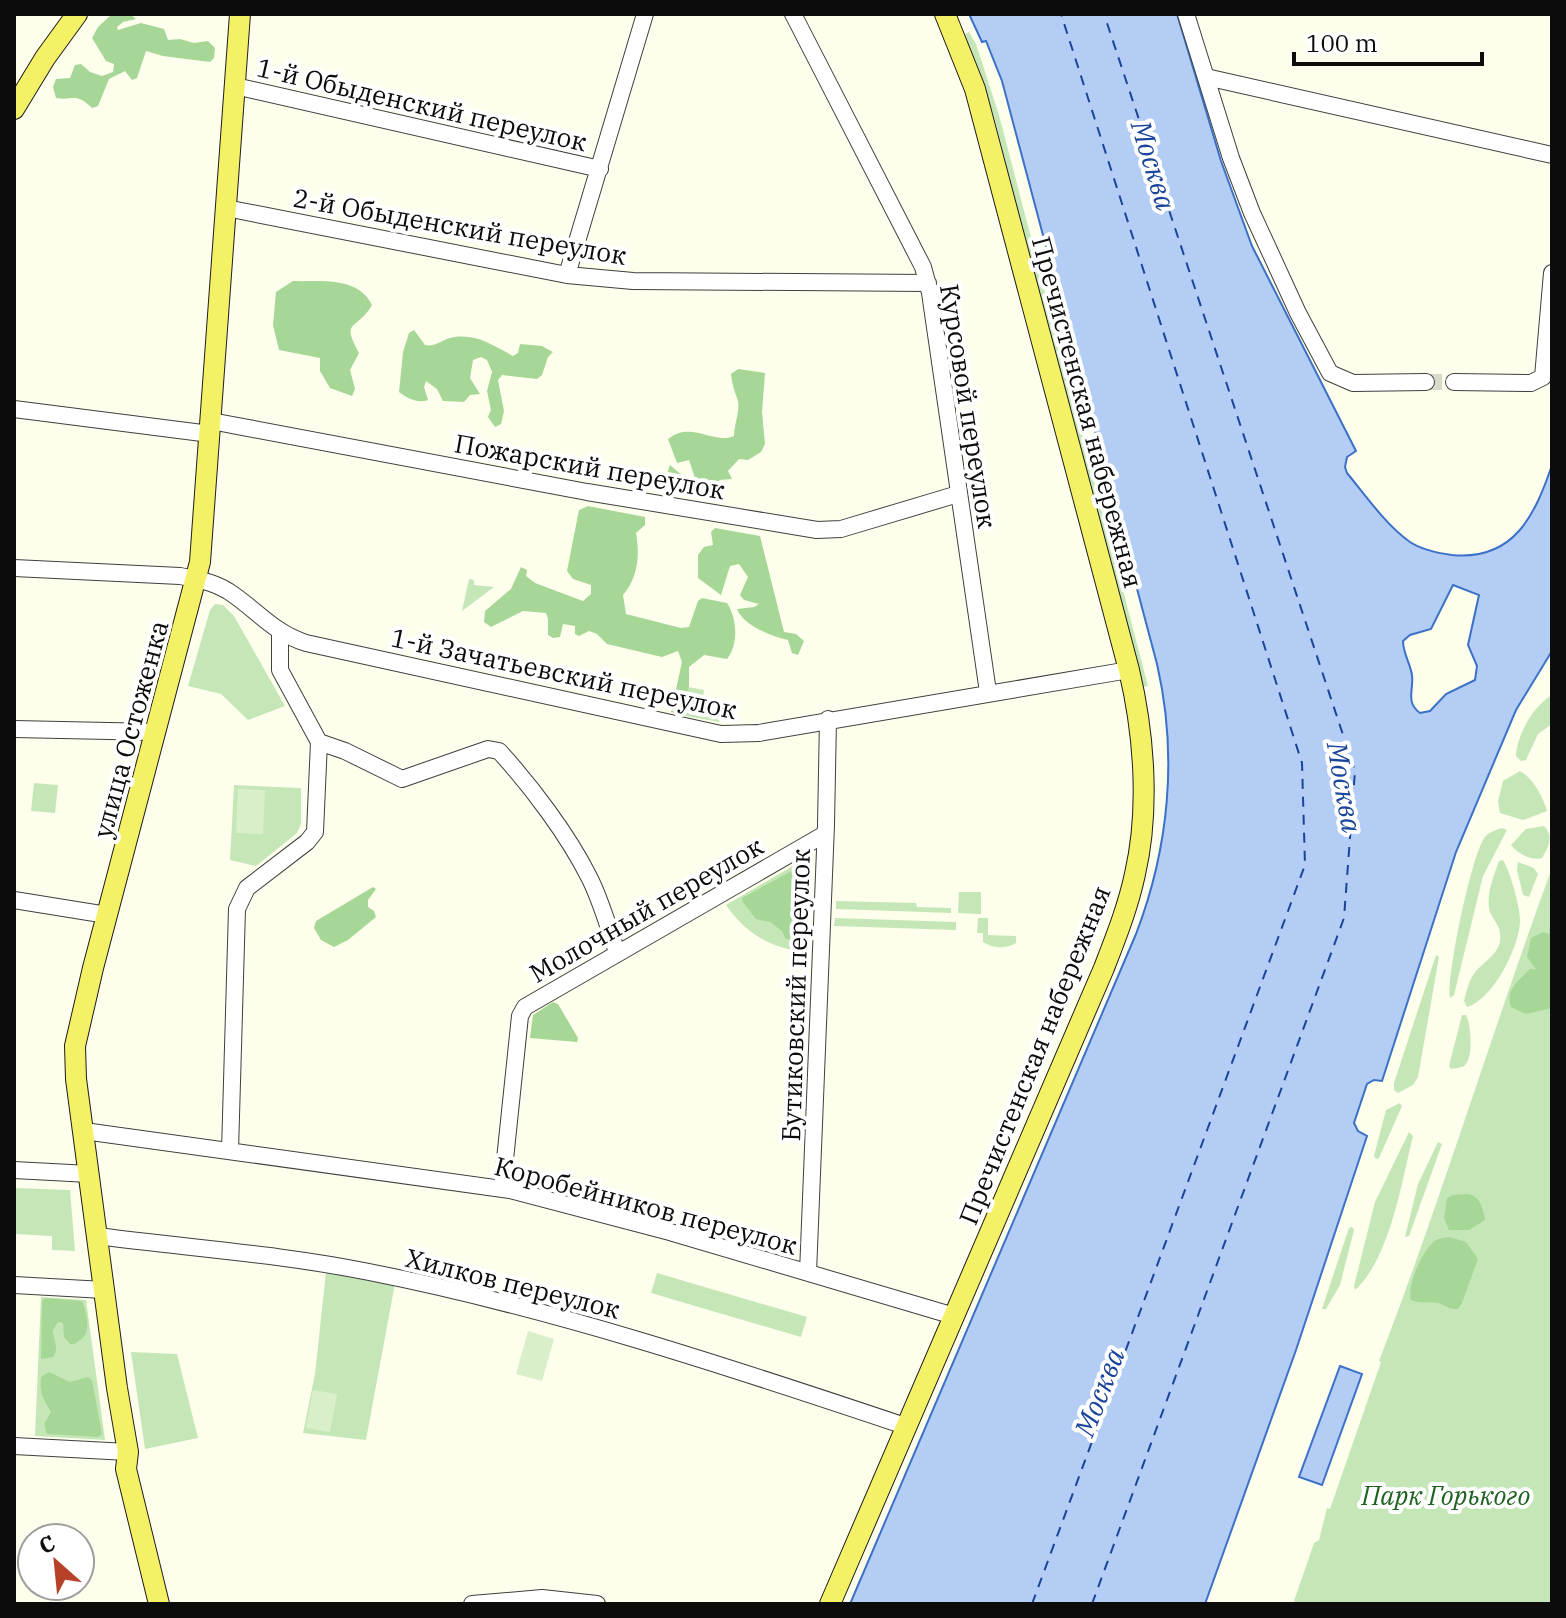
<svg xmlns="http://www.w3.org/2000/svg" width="1566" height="1618" font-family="'IBM Plex Serif',serif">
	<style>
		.green { fill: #c5e7b7 }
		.forest { fill: #a6d797 }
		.pitch { fill: #d9efc9 }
		.water { fill: #b3cdf4; stroke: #3c71c8; stroke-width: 2; fill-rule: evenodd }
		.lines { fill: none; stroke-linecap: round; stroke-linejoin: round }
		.ferry { stroke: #1a459a; stroke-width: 2; stroke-dasharray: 10 8; stroke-linecap: butt }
		.minor-tunnel { stroke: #dadaca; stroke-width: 16; stroke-dasharray: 16 8; stroke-linecap: butt }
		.minor-casing { stroke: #3f3f3f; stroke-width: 18 }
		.major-casing { stroke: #1d1d1d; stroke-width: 22 }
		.minor { stroke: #fff; stroke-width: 16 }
		.major { stroke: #f4f167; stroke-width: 20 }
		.labels { text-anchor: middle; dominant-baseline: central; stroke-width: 8; stroke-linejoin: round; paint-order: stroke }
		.street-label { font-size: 26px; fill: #0c0c0c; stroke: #fff }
		.park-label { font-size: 26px; font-style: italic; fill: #1f6220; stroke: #fff }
		.water-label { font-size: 28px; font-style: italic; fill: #1a459a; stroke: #fff }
	</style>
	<rect width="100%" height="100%" fill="#fefeec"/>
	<path class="green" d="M969,32L976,44L999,115L1148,686L1142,687L994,117L964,35Z
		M469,579L474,580V585L494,587L462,611Z
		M215,604L223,605L234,616L285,706L248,720L221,694L188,686L210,610Z
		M688,687L704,690L703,697L717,703L720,711L719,722L681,715Z
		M1552,695V724L1538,734L1526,760L1521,761L1516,756C1517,735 1533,706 1552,695Z
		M1520,771C1533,778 1543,797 1547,811L1523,820L1500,813L1498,801L1503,781Z
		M34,783L58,785L55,813L31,811Z
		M234,785L301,788V824L297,833L256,866L230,860Z
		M1544,826C1554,836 1549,847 1542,858C1531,861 1518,854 1511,845L1526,829Z
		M1502,828L1507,830L1483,876L1454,995L1450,998C1446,978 1472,852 1485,837C1489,832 1496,830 1502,828Z
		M803,860H808L811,865L807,952C772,949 746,934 726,905Z
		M1503,860C1510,871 1520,907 1520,920C1520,946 1493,1000 1467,1007L1464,1001C1467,990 1469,979 1476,971C1484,962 1498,954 1500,941C1502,927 1495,923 1490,912C1485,896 1494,876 1499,861Z
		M1518,862L1534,868L1538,874L1529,897L1523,895L1517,870Z
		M1552,868V1604H1296L1294,1601L1314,1543L1319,1540L1327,1508L1330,1509L1381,1362L1379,1361C1442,1198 1492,1031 1552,868Z
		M959,892H981V914L958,913Z
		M836,901L916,903L917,907L951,908V913L836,909Z
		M835,918L956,922V930L834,926Z
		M978,918H988V935L1016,936V943C1005,949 994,949 983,942V933H977Z
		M1436,955L1439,957L1418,1077L1413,1085L1398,1093L1394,1090V1083Z
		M1462,1015H1466C1471,1024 1474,1059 1464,1066C1461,1068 1454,1068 1451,1069L1449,1066Z
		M1400,1103L1402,1106L1379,1158L1376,1159L1374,1156L1386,1110Z
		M1409,1132L1413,1136C1402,1180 1390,1259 1355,1290L1354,1286L1375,1202Z
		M1438,1142L1442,1144L1409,1236L1405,1237L1418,1184Z
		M14,1188L70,1190L75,1251L52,1250V1236L14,1234Z
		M1352,1227L1354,1230L1340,1285L1326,1309H1322L1349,1228Z
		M326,1272L395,1283L366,1440L303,1433L315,1374Z
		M657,1273L807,1317L801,1337L651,1293Z
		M41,1297L86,1300L105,1440L35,1436Z
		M131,1352L177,1354L198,1438L145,1449Z"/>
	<path class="forest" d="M112,14H130L136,19L123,22L117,27L118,30L141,23L164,29L168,40L180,39L194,43L208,41L215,48L214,58L210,62L163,56L146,51L137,78L132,80L125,71L109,79L98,106L92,108C75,92 74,101 56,98L53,87L56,79L70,78L75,65L81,64L90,72L102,76L113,72L114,64L106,61L92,38L98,27Z
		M293,281C320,282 358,276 372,305C357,331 340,319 359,353L350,370L355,389L352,396L330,388L320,371V358L279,350L273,325L276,292Z
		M414,330L425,345C435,347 440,341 450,338C474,332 493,345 513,356L518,353L520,344L542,346L553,352L548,357L542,375L537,379L502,375L498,380L504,411L501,424L495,427L488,417L491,410L487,391L492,372L487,360L481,357L473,360L470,378L480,394L470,395L464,402L443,401L437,389L426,381L424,387L428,400C418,404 407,398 399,392L403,352L409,333Z
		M738,369L765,373L762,412L765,444L761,452L748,460L739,459L728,471L732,479L720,480L703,496L668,490L663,485L670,465L692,484L695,478L689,460L677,463L668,439C692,420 713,445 734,436C734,425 740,411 738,401C735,392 732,385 731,374Z
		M588,506L645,517V525L636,533C640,556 638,577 623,595L626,614L681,628L689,627L698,601L702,598L727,603C737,618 739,644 727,659L704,655L689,667V686L681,715L671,712L682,662L678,651L662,657L607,644L597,634L589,631L579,636L575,634V626L563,624L560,637L553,638L548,635V619L546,613L523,611L491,627L484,622L485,611L511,589L521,567L527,570L526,576L535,583L583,601L591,594V585L573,579L567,571L579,510Z
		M715,528L760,536L784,632L796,634L804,641L798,655L792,653L788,640C771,636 744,626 737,609L754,607L759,604L744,600L740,595L748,577L739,564L730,566L721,595L698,578V555L704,547L713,545L711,532Z
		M806,863L810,868L805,936L792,941L785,938L782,931L770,922L756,919L742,901V898Z
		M373,887L376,889L368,900V907L374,911L376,917L348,940L334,947L321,940L314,928L316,921Z
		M1552,913V1008L1526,1014L1511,1007C1505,989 1519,981 1530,969H1536L1527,957L1531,938L1543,932L1549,934Z
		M553,1002L558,1004L578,1038L577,1042L530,1038L533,1015Z
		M1469,1194C1481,1198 1483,1208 1485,1220L1469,1230H1449L1444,1218L1447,1198L1453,1195Z
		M1449,1237L1466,1242L1478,1259L1462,1303L1458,1309C1449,1310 1447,1306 1438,1303C1429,1301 1421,1304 1411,1300C1406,1287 1423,1248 1436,1240C1440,1238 1444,1238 1449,1237Z
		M45,1298L82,1301C86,1309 90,1328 85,1335C82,1339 78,1341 75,1344H70L64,1337L63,1323L58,1322L53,1330C53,1341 60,1347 53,1357L41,1359L42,1301Z
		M49,1372L70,1382L88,1377L92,1380L102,1434L98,1437L47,1434L44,1424L51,1412C43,1399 39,1392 41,1377Z"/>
	<path class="pitch" d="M238,789L265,790L263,834L236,833Z
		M528,1331L554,1339L542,1381L516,1374Z
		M313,1390L337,1394L330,1432L306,1428Z"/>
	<path class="water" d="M969,14H1177L1221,161L1252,246L1356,451L1347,457L1345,467L1347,473C1366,496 1386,525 1410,542C1422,550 1437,553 1452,555C1514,561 1535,515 1552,465V651L1516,710L1456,852L1382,1081L1374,1080L1367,1084L1354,1123L1358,1131L1367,1136L1296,1350L1205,1604H850L1136,934C1169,848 1178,755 1157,664L1002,81L986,41L982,42ZM1453,585L1479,595L1468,645L1477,666L1475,680L1446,694L1430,711L1420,713C1405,702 1414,690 1412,675C1410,663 1403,653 1403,641L1410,635L1431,629Z
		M1340,1366L1362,1374L1322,1485L1299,1477Z"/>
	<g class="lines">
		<path class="ferry" d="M1032,1604L1305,865L1302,763L1061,14
			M1092,1604L1344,918L1355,771L1104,14"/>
		<path class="minor-tunnel" d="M1426,382H1454"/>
		<g class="minor-casing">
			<path id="minor" d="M793,14L923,267L930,293L988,692
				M1186,14L1231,158L1252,213L1298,313L1330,373L1353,383L1426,382
				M1206,77L1552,155
				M235,86L600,169
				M226,208L567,275L633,281L928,283
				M567,275L645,14
				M1454,382L1531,383L1543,377L1552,273
				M14,409L210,434
				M211,421L587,492L817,530L841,529L958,494
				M14,568L180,576C197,579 213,582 228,591C256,609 272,632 306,643L721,734L759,733L1129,670
				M280,633V670L319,742L345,751L402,779L488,749L499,751C531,786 568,835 589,877C601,900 608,927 617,952
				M14,729L156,732
				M14,900L107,915
				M84,1131L510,1190L670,1232L954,1316
				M230,1151L237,909L247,888L307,842L315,832L319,742
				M14,1170L89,1174
				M502,1188L520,1016L525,1007L825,834
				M98,1236C188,1248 280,1254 369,1272C551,1308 729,1367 905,1426
				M808,1273L826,825L828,719
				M14,1285L104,1290
				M14,1446L128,1452
				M472,1604L542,1598L597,1604"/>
		</g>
		<g class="major-casing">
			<path id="major" d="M14,109L45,58L77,14
				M159,1604L126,1469L128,1452L117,1388L76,1079L75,1046L93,968L200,562L240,14
				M830,1604L1104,968C1116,937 1128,907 1135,874C1150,809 1144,733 1129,670L975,89L945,14"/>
		</g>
		<use href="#minor" class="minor"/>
		<use href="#major" class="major"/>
	</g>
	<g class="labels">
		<g class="street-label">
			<text transform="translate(422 104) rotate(13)">1-й Обыденский переулок</text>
			<text transform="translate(460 226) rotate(10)">2-й Обыденский переулок</text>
			<text transform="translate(969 406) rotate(81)">Курсовой переулок</text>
			<text transform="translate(1088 412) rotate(75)">Пречистенская набережная</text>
			<text transform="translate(590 466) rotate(10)">Пожарский переулок</text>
			<text transform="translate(564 673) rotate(12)">1-й Зачатьевский переулок</text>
			<text transform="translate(130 729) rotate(-75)">улица Остоженка</text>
			<text transform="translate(646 909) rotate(-30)">Молочный переулок</text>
			<text transform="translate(795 995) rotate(-88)">Бутиковский переулок</text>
			<text transform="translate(1034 1055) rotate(-68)">Пречистенская набережная</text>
			<text transform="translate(646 1205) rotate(15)">Коробейников переулок</text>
			<text transform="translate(513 1283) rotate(14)">Хилков переулок</text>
		</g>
		<g class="park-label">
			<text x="1446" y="1495">Парк Горького</text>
		</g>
		<g class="water-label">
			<text transform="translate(1154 165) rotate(73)">Москва</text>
			<text transform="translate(1345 787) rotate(80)">Москва</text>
			<text transform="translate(1099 1392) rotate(-69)">Москва</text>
		</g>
	</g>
	<rect width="1566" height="1618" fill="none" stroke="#0c0c0c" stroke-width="32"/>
	<g transform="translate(56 1562) rotate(333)"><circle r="38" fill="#ffffff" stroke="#9e9e9e" stroke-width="2"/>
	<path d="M0-6L14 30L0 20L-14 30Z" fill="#b74229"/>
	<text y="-12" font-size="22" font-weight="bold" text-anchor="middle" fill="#0c0c0c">С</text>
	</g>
	<path d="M1294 52v12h188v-12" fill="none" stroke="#0c0c0c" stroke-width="4"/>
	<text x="1306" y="52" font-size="24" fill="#0c0c0c" stroke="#ffffff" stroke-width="6" paint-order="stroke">100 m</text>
</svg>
